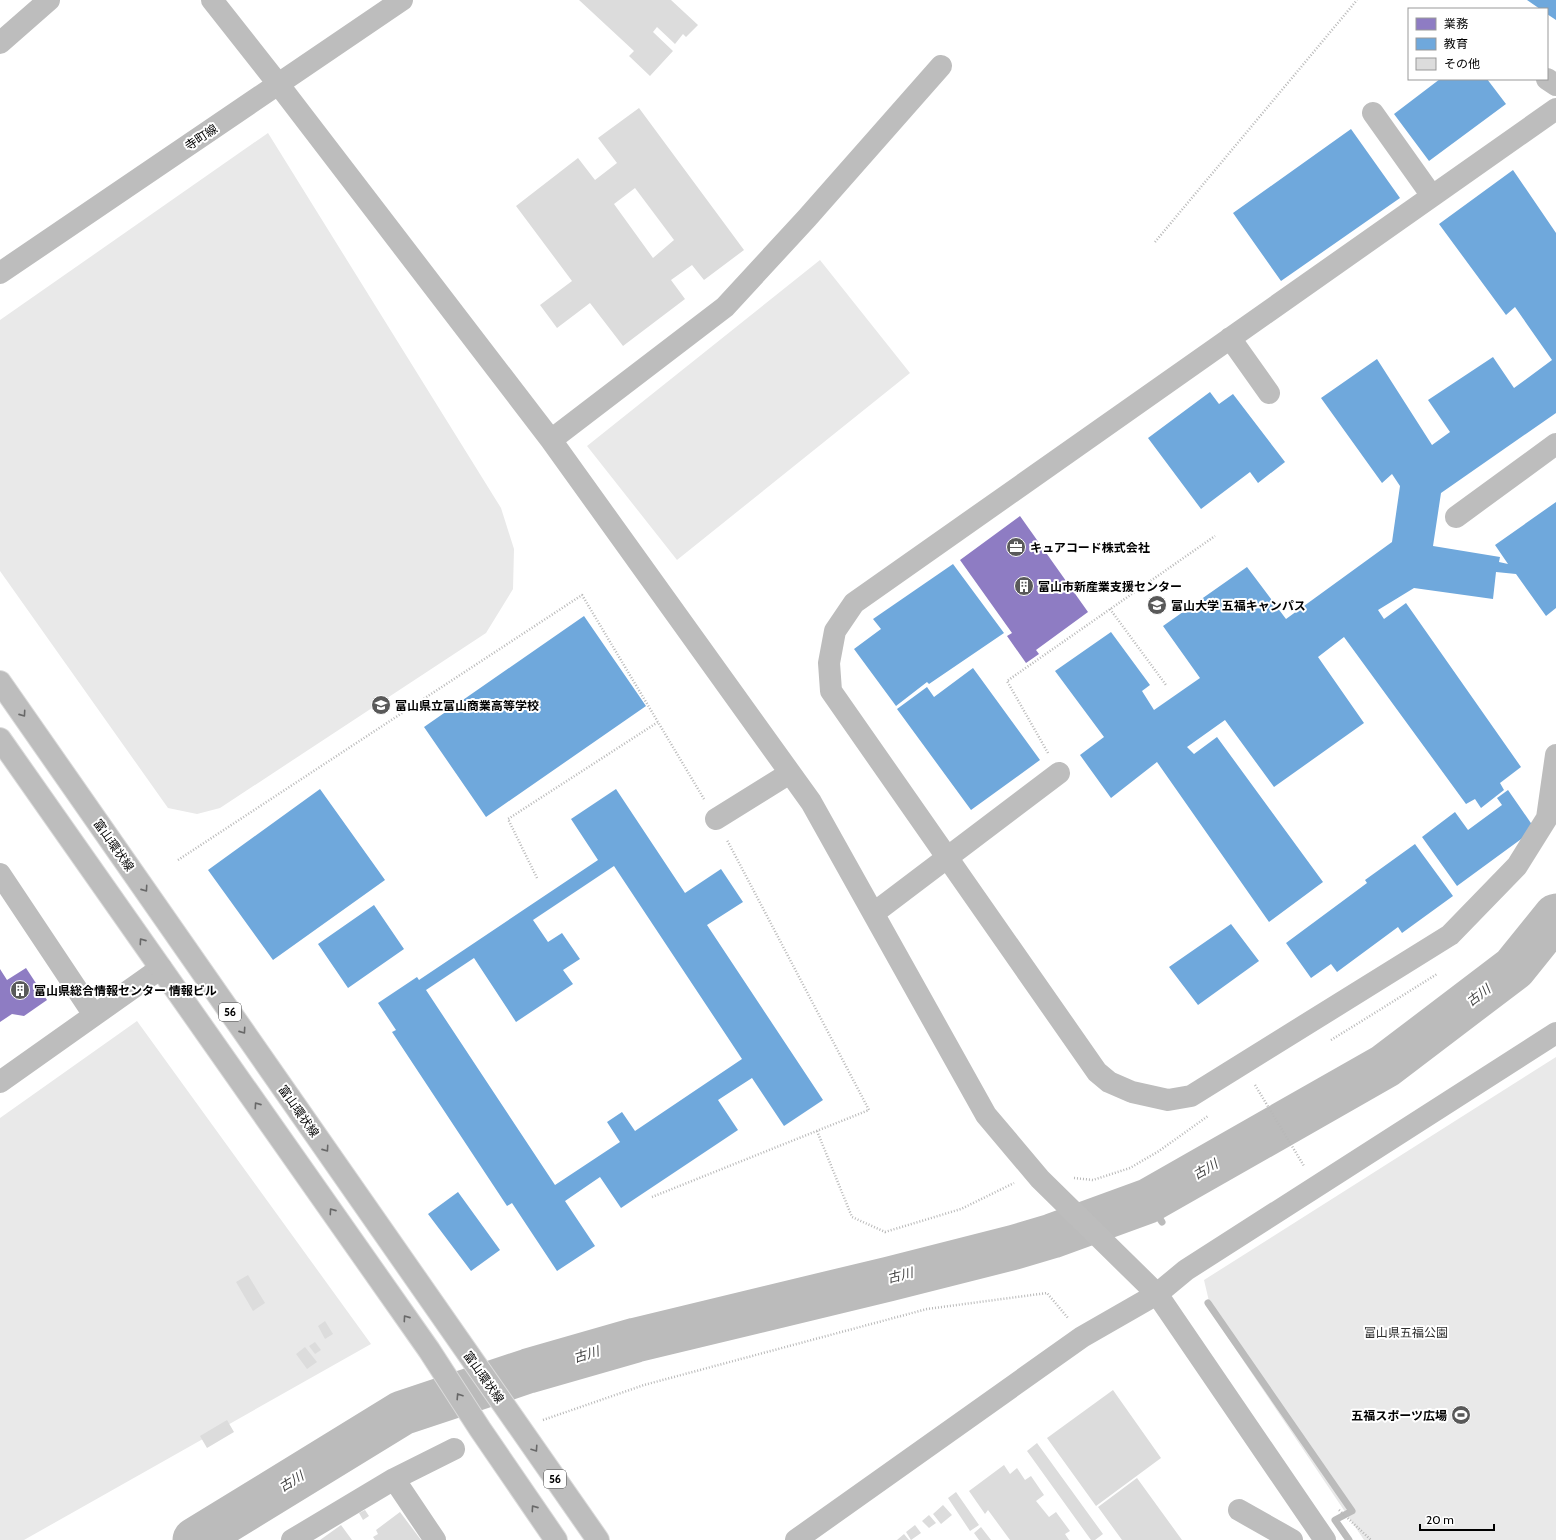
<svg xmlns="http://www.w3.org/2000/svg" width="1556" height="1540" font-family="Cabin,'Noto Sans JP',sans-serif">
	<style>
		.green { fill: #e9e9e9 }
		.offices { fill: #8e7cc3 }
		.schools { fill: #6fa8dc; fill-rule: evenodd }
		.lines { fill: none; stroke-linecap: round; stroke-linejoin: round }
		.stream { stroke: #bbb; stroke-width: 7 }
		.river { stroke: #bbb; stroke-width: 45 }
		.building { fill: #dcdcdc; fill-rule: evenodd }
		.major-casing { stroke: #dbdbdb; stroke-width: 24 }
		.path { stroke: #b8b8b8; stroke-width: 2.5; stroke-dasharray: 1 2; stroke-linecap: butt }
		.minor { stroke: #bdbdbd; stroke-width: 22 }
		.major { stroke: #bdbdbd; stroke-width: 22 }
		.oneway { stroke: #686868 }
		.labels { text-anchor: middle; dominant-baseline: central; stroke-width: 4; stroke-linejoin: round; paint-order: stroke }
		.shield { fill: #fff; stroke: #4c4c4c; stroke-width: 1 }
		.shield-label { font-size: 11px; font-weight: bold; fill: #000 }
		.street-label { font-size: 12px; fill: #000; stroke: #fff }
		.poi-label { font-size: 12px; font-weight: bold; fill: #000; stroke: #fff; text-anchor: start }
		.park-label { font-size: 12px; fill: #2e2e2e; stroke: #fff }
		.water-label { font-size: 13px; font-style: italic; fill: #3f3f3f; stroke: #fff }
	</style>
	<rect width="100%" height="100%" fill="#fff"/>
	<path class="green" d="M268,133L501,508L514,549L513,589L486,633L220,808L197,814L168,808L0,571V320Z
		M820,260L910,373L677,560L587,446Z
		M137,1021L371,1344L24,1540H0V1118Z
		M1556,1057V1540H1364L1212,1314L1204,1280Z"/>
	<path class="offices" d="M1020,516L1088,612L1036,650L1039,654L1026,663L1007,636L1012,633L960,560Z
		M26,968L47,1000L24,1016L12,1014L0,1022V969L7,980Z"/>
	<path class="schools" d="M1527,0H1556V20L1547,14V9H1540Z
		M1440,79H1487L1506,104L1429,161L1394,114Z
		M1351,129L1400,198L1281,281L1233,213Z
		M1513,170L1556,233V413L1441,493L1433,546L1500,557L1499,562L1508,564L1495,545L1556,502V608L1546,616L1516,574L1496,572L1493,599L1414,588L1378,610L1384,619L1406,603L1521,767L1500,783L1504,790L1481,808L1475,799L1466,804L1344,637L1318,657L1364,723L1274,787L1225,720L1187,747L1194,754L1217,737L1323,882L1269,922L1157,762L1111,798L1080,755L1104,737L1055,671L1111,632L1150,685L1142,691L1154,710L1200,678L1163,626L1247,567L1286,619L1392,542L1400,486L1392,474L1382,483L1321,398L1377,359L1432,445L1450,432L1428,400L1493,357L1514,388L1552,360L1515,307L1506,315L1439,224Z
		M1210,392L1219,404L1233,394L1285,462L1258,483L1250,472L1201,509L1148,438Z
		M953,564L1004,633L929,684L927,682L896,706L854,649L881,629L873,619Z
		M584,616L646,706L486,817L424,727Z
		M973,668L1040,760L971,810L897,709L927,687L934,697Z
		M320,789L385,880L273,960L208,870Z
		M616,789L685,893L721,869L743,902L707,925L823,1100L784,1126L752,1078L718,1100L738,1130L621,1208L600,1177L565,1201L595,1246L557,1271L512,1203L507,1206L392,1032L396,1030L378,1003L417,977L419,980L598,860L571,819ZM614,866L742,1059L635,1131L622,1112L607,1122L620,1142L555,1185L426,990L474,958L516,1022L573,984L563,970L580,959L562,933L548,942L533,920Z
		M1508,790L1535,829L1457,886L1422,837L1455,812L1468,830L1502,805L1497,798Z
		M1415,844L1453,896L1402,933L1398,927L1337,972L1331,964L1311,978L1286,943L1367,883L1365,880Z
		M374,905L404,949L348,988L318,944Z
		M1231,924L1259,961L1198,1005L1169,967Z
		M458,1192L500,1250L471,1271L428,1214Z"/>
	<g class="lines">
		<path class="stream" d="M1148,1201L1162,1222
			M1208,1303L1352,1511L1335,1520L1349,1540"/>
		<path class="river" d="M195,1540L402,1413L528,1371L636,1340L889,1279L1015,1247L1052,1236L1148,1201L1385,1066L1514,968L1556,916"/>
	</g>
	<path class="building" d="M579,0H671L698,25L686,37L683,34L675,44L657,27L653,32L673,51L650,76L629,56L634,51Z
		M639,108L744,250L704,280L692,265L671,280L685,299L623,346L590,303L557,328L540,305L572,281L516,206L578,158L595,180L617,163L598,138ZM635,188L674,240L653,258L614,204Z
		M248,1275L265,1303L253,1311L236,1282Z
		M325,1321L333,1334L325,1339L318,1326Z
		M315,1342L321,1350L315,1354L309,1346Z
		M305,1347L317,1362L307,1369L296,1354Z
		M1113,1390L1161,1458L1096,1506L1047,1438Z
		M227,1420L234,1432L207,1448L200,1436Z
		M1037,1443L1103,1534L1095,1540H1091L1027,1451Z
		M1004,1465L1010,1474L1017,1468L1025,1480L1031,1476L1044,1495L1036,1501L1049,1517L1056,1512L1070,1531L1065,1534L1069,1540H1010L988,1510L985,1514L969,1491Z
		M1137,1478L1182,1540H1122L1098,1507Z
		M956,1492L979,1525L970,1531L948,1498Z
		M943,1505L952,1515L941,1524L933,1514Z
		M365,1510L369,1516L363,1520L359,1513Z
		M400,1512L421,1540H375L373,1537L378,1534L376,1530Z
		M929,1515L936,1523L929,1528L922,1521Z
		M341,1525L352,1540H320Z
		M915,1525L921,1533L911,1540L906,1532Z
		M981,1527L991,1540H979L974,1533Z
		M904,1534L909,1540H897Z"/>
	<g class="lines">
		<g class="major-casing">
			<path id="major" d="M0,682L598,1540
				M0,739L429,1350L480,1429L556,1540"/>
		</g>
		<path class="path" d="M1155,242L1357,0
			M1110,609L1166,685
			M1048,753L1007,681L1215,536
			M178,860L582,595L704,799
			M537,878L508,819L658,722
			M1331,1040L1365,1019L1437,974
			M1255,1085L1304,1166
			M817,1131L852,1217L885,1232L961,1209L1014,1183
			M1074,1178L1093,1180L1130,1168L1159,1151L1208,1116
			M652,1197L869,1110L727,840
			M543,1420L644,1385L927,1309L1047,1293L1068,1318
			M1339,1510L1371,1540"/>
		<path class="minor" d="M212,0L279,85L551,440L811,802L986,1115L1040,1179L1157,1294L1325,1540
			M0,43L49,0
			M1547,79L1556,85
			M1556,109L854,603L835,631L829,663L831,691L1097,1072L1109,1082L1132,1092L1168,1100L1191,1096L1450,935L1517,866L1547,818L1556,755
			M1373,113L1432,196
			M0,273L402,0
			M1230,338L1269,393
			M551,440L725,307L807,218L941,66
			M1456,517L1556,444
			M716,819L790,773
			M0,874L94,1015
			M874,913L1059,773
			M0,1082L161,968
			M394,1479L454,1449
			M1239,1510L1292,1540
			M292,1540L394,1479L435,1540
			M796,1540L1082,1337L1157,1294L1186,1270L1556,1033"/>
		<use href="#major" class="major"/>
	</g>
	<defs><path id="oneway-chevron" d="M-2-3.5L2.5 0L-2 3.5" fill="none" stroke-width="1.6" stroke-linecap="round" stroke-linejoin="round"/></defs>
	<g class="oneway">
		<use href="#oneway-chevron" transform="translate(23 714) rotate(55)"/>
		<use href="#oneway-chevron" transform="translate(145 889) rotate(55)"/>
		<use href="#oneway-chevron" transform="translate(142 941) rotate(-125)"/>
		<use href="#oneway-chevron" transform="translate(243 1031) rotate(55)"/>
		<use href="#oneway-chevron" transform="translate(257 1105) rotate(-125)"/>
		<use href="#oneway-chevron" transform="translate(326 1149) rotate(55)"/>
		<use href="#oneway-chevron" transform="translate(332 1211) rotate(-125)"/>
		<use href="#oneway-chevron" transform="translate(406 1318) rotate(-125)"/>
		<use href="#oneway-chevron" transform="translate(459 1396) rotate(-123)"/>
		<use href="#oneway-chevron" transform="translate(535 1449) rotate(56)"/>
		<use href="#oneway-chevron" transform="translate(534 1508) rotate(-125)"/>
	</g>
	<defs>
		<g id="office-disc" transform="scale(1)"><circle r="9.5" fill="#595959" stroke="#fff"/><path d="M-6-3h4V-5.5h4V-3h4V5H-6ZM-1-4.5V-3h2v-1.5ZM-6 0V1H6V0Z" fill="#fff"/></g>
		<g id="building-disc" transform="scale(1)"><circle r="9.5" fill="#595959" stroke="#fff"/><path d="M-4-6H4V6H1V3H-1V6H-4ZM-2.5-4.3h1.7v1.8h-1.7ZM.8-4.3h1.7v1.8H.8ZM-2.5-1h1.7V.8h-1.7ZM.8-1h1.7V.8H.8Z" fill="#fff"/></g>
		<g id="university-disc" transform="scale(1)"><circle r="9.5" fill="#595959" stroke="#fff"/><path d="M0-5L7-2L0 1L-7-2ZM-4 1L0 2.5L4 1V4Q0 6-4 4Z" fill="#fff"/></g>
		<g id="school-disc" transform="scale(1)"><circle r="9.5" fill="#595959" stroke="#fff"/><path d="M0-5L7-2L0 1L-7-2ZM-4 1L0 2.5L4 1V4Q0 6-4 4Z" fill="#fff"/></g>
		<g id="stadium-disc" transform="scale(1)"><circle r="9.5" fill="#595959" stroke="#fff"/><path d="M0-5a6.5 5 0 1 0 0 10a6.5 5 0 1 0 0-10ZM-3.5-1.8h7v3.6h-7Z" fill="#fff"/></g>
	</defs>
	<g fill-rule="evenodd">
		<use href="#office-disc" x="1016" y="547"/>
		<use href="#building-disc" x="1024" y="586"/>
		<use href="#university-disc" x="1157" y="605"/>
		<use href="#school-disc" x="381" y="705"/>
		<use href="#building-disc" x="20" y="990"/>
		<use href="#stadium-disc" x="1461" y="1415"/>
	</g>
	<g class="labels">
		<g class="shield">
			<rect x="219" y="1003" width="22" height="18" rx="3"/>
			<rect x="544" y="1470" width="22" height="18" rx="3"/>
		</g>
		<g class="shield-label">
			<text x="230" y="1012">56</text>
			<text x="555" y="1479">56</text>
		</g>
		<g class="street-label">
			<text transform="translate(201 137) rotate(-34)">寺町線</text>
			<text transform="translate(114 845) rotate(55)">富山環状線</text>
			<text transform="translate(299 1111) rotate(55)">富山環状線</text>
			<text transform="translate(484 1377) rotate(55)">富山環状線</text>
		</g>
		<g class="poi-label">
			<text x="1030" y="547">キュアコード株式会社</text>
			<text x="1038" y="586">富山市新産業支援センター</text>
			<text x="1171" y="605">富山大学 五福キャンパス</text>
			<text x="395" y="705">富山県立富山商業高等学校</text>
			<text x="34" y="990">富山県総合情報センター 情報ビル</text>
			<text x="1447" y="1415" text-anchor="end">五福スポーツ広場</text>
		</g>
		<g class="park-label">
			<text x="1406" y="1332">富山県五福公園</text>
		</g>
		<g class="water-label">
			<text transform="translate(1478 995) rotate(-37)">古川</text>
			<text transform="translate(1205 1169) rotate(-30)">古川</text>
			<text transform="translate(900 1275) rotate(-14)">古川</text>
			<text transform="translate(586 1354) rotate(-16)">古川</text>
			<text transform="translate(291 1481) rotate(-31)">古川</text>
		</g>
	</g>
	<rect x="1408" y="8" width="140" height="72" fill="#ffffff" stroke="#999999"/>
	<rect x="1416" y="18" width="20" height="12" fill="#8e7cc3" stroke="#999999"/>
	<text x="1444" y="28" font-size="12" fill="#000000">業務</text>
	<rect x="1416" y="38" width="20" height="12" fill="#6fa8dc" stroke="#999999"/>
	<text x="1444" y="48" font-size="12" fill="#000000">教育</text>
	<rect x="1416" y="58" width="20" height="12" fill="#dcdcdc" stroke="#999999"/>
	<text x="1444" y="68" font-size="12" fill="#000000">その他</text>
	<path d="M1420 1524v6h74v-6" fill="none" stroke="#000000" stroke-width="2"/>
	<text x="1426" y="1524" font-size="12" fill="#000000" stroke="#ffffff" stroke-width="3" paint-order="stroke">20 m</text>
</svg>
